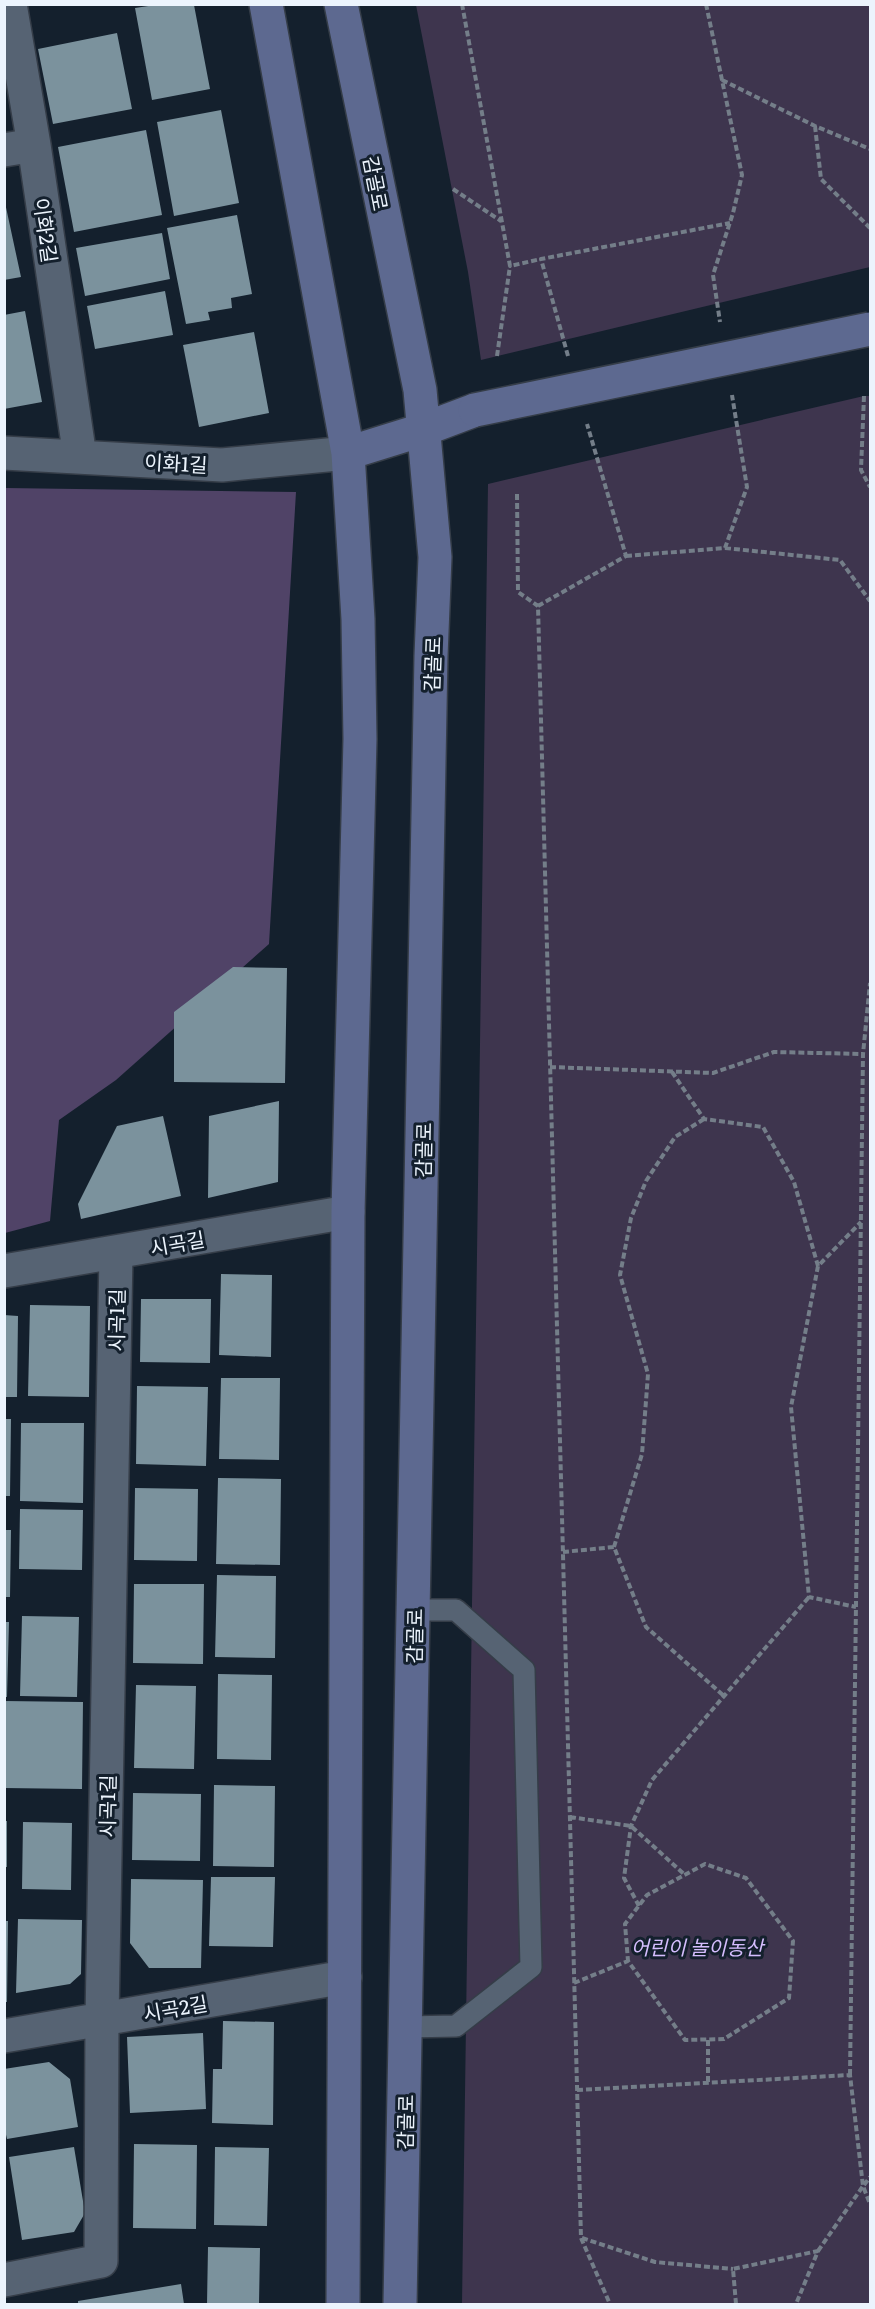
<svg xmlns="http://www.w3.org/2000/svg" width="875" height="2309" font-family="Literata,'Noto Sans KR',serif">
	<style>
		.green { fill: #3e354e }
		.forest { fill: #504367 }
		.building { fill: #7b929d }
		.lines { fill: none; stroke-linecap: round; stroke-linejoin: round }
		.lane-casing { stroke: #353d48; stroke-width: 24 }
		.street-casing { stroke: #353d48; stroke-width: 36 }
		.secondary-casing { stroke: #353d48; stroke-width: 36 }
		.path { stroke: #747e89; stroke-width: 4; stroke-dasharray: 6 3; stroke-linecap: butt }
		.lane { stroke: #566373; stroke-width: 21 }
		.street { stroke: #566373; stroke-width: 33 }
		.secondary { stroke: #5d6990; stroke-width: 33 }
		.secondary-bridge-casing { stroke: #353d48; stroke-width: 36; stroke-linecap: butt }
		.secondary-bridge { stroke: #5d6990; stroke-width: 33 }
		.labels { text-anchor: middle; dominant-baseline: central; stroke-width: 6; stroke-linejoin: round; paint-order: stroke }
		.street-label { font-size: 20px; fill: #ecf4fd; stroke: #14202d }
		.park-label { font-size: 20px; font-style: italic; fill: #d4bdfd; stroke: #14202d }
	</style>
	<rect width="100%" height="100%" fill="#14202d"/>
	<path class="green" d="M416,5H870V267L481,360L468,272Z
		M864,396H870V2304H462L488,484Z"/>
	<path class="forest" d="M5,488L296,492L269,944L116,1080L59,1120L50,1221L5,1233Z"/>
	<path class="building" d="M155,5H194L210,89L152,100L135,8Z
		M117,33L132,109L53,124L38,49Z
		M221,110L239,203L174,216L157,122Z
		M146,130L162,215L74,232L58,147Z
		M4,198L21,277L4,280Z
		M237,215L252,294L231,298L232,308L208,312L210,320L186,324L167,228Z
		M162,233L170,279L85,296L76,248Z
		M165,291L173,335L95,349L87,306Z
		M25,311L42,402L4,409V315Z
		M254,332L269,413L199,427L183,345Z
		M233,967L287,968L285,1083L174,1082V1012Z
		M279,1101L278,1182L208,1198L209,1116Z
		M163,1116L181,1196L81,1219L78,1204L117,1126Z
		M221,1274L272,1275L271,1357L219,1355Z
		M141,1299H211L210,1363L140,1362Z
		M30,1305L90,1306L89,1397L28,1396Z
		M4,1315L18,1316L17,1397H4Z
		M221,1378H280L279,1460L219,1459Z
		M137,1386L208,1387L206,1466L136,1464Z
		M5,1419H11L10,1496H5Z
		M21,1423H84L83,1503L20,1501Z
		M218,1478L281,1479L280,1565L216,1564Z
		M135,1488L198,1489L197,1561L134,1560Z
		M20,1509L83,1510L82,1570L19,1569Z
		M4,1530H11L10,1597H4Z
		M217,1575L276,1576L275,1658L215,1657Z
		M134,1584H204L203,1664L133,1663Z
		M22,1616L79,1617L77,1697L20,1696Z
		M4,1622H9L7,1697H4Z
		M218,1674L272,1675L271,1760L217,1759Z
		M136,1685L196,1686L194,1769L134,1768Z
		M4,1701L83,1702L82,1789L4,1788Z
		M214,1785L275,1786L274,1867L213,1866Z
		M133,1793L201,1794L200,1861L132,1860Z
		M4,1821H7V1867H4Z
		M23,1822L72,1823L71,1890L22,1889Z
		M211,1877H275L273,1947L209,1946Z
		M131,1879L203,1880L201,1968H149L130,1943Z
		M18,1919L82,1920L81,1974L70,1984L16,1993Z
		M5,1921H8L7,2002H5Z
		M223,2021L274,2022L273,2125L212,2123L213,2069H222Z
		M203,2033L206,2109L130,2113L127,2037Z
		M49,2062L70,2079L78,2127L7,2139L4,2126V2069Z
		M134,2144L197,2145L196,2229L133,2228Z
		M74,2147L85,2213L74,2232L22,2240L9,2157Z
		M215,2147L269,2148L267,2226L214,2225Z
		M208,2247L260,2248L259,2304H207Z
		M181,2284L184,2304H78V2301Z"/>
	<g class="lines">
		<g class="lane-casing">
			<path id="lane" d="M406,2027L456,2026L531,1967L524,1670L456,1610H413"/>
		</g>
		<g class="street-casing">
			<path id="street" d="M10,4L34,145L80,457
				M4,150L34,145
				M4,453L222,465L348,453
				M4,1271L348,1212
				M4,2036L345,1977
				M4,2280L101,2261L102,2019L116,1253"/>
		</g>
		<g class="secondary-casing">
			<path id="secondary" d="M266,4L348,453L358,619L360,739L348,1212L343,2304
				M341,4L420,390L435,557L431,656L400,2304
				M348,453L422,430L475,410"/>
		</g>
		<path class="path" d="M462,4L510,266L541,259
			M706,4L742,175L733,213L713,275L720,322
			M722,80L815,126L870,149
			M815,126L821,179L870,228
			M453,189L501,221
			M497,356L510,266
			M568,356L541,259L730,223
			M864,396L861,470L870,487
			M517,494L518,592L538,606L581,2238L610,2304
			M725,548L840,560L870,601
			M626,556L725,548L747,487L732,395
			M538,606L626,556L587,424
			M550,1067L713,1073L774,1052L863,1054
			M672,1072L704,1119L763,1127L794,1182L818,1266L861,1222
			M818,1266L791,1407L809,1597L856,1607
			M614,1547L642,1454L648,1374L620,1275L631,1218L646,1181L675,1137L704,1119
			M563,1552L614,1547L646,1627L724,1696
			M570,1817L631,1826L685,1875
			M639,1906L624,1878L631,1826L652,1780L809,1597
			M574,1983L628,1961L685,2040L724,2039L789,1998L793,1941L746,1878L705,1864L647,1895L625,1924L628,1961
			M708,2040V2083
			M850,2075L863,1054L870,983
			M577,2090L850,2075L863,2186
			M864,2185L870,2177
			M582,2238L655,2262L733,2269
			M818,2251L863,2186L870,2204
			M736,2304L733,2269L818,2251L796,2304"/>
		<use href="#lane" class="lane"/>
		<use href="#street" class="street"/>
		<use href="#secondary" class="secondary"/>
		<g class="secondary-bridge-casing">
			<path id="secondary-bridge" d="M475,410L870,329"/>
		</g>
		<use href="#secondary-bridge" class="secondary-bridge"/>
	</g>
	<g class="labels">
		<g class="street-label">
			<text transform="translate(377 183) rotate(79)">감골로</text>
			<text transform="translate(47 230) rotate(82)">이화2길</text>
			<text transform="translate(176 462) rotate(3)">이화1길</text>
			<text transform="translate(431 664) rotate(-88)">감골로</text>
			<text transform="translate(422 1150) rotate(-89)">감골로</text>
			<text transform="translate(177 1242) rotate(-10)">시곡길</text>
			<text transform="translate(115 1320) rotate(-89)">시곡1길</text>
			<text transform="translate(413 1636) rotate(-89)">감골로</text>
			<text transform="translate(106 1806) rotate(-89)">시곡1길</text>
			<text transform="translate(175 2007) rotate(-10)">시곡2길</text>
			<text transform="translate(404 2122) rotate(-89)">감골로</text>
		</g>
		<g class="park-label">
			<text x="697" y="1946">어린이 놀이동산</text>
		</g>
	</g>
	<rect width="875" height="2309" fill="none" stroke="#ecf4fd" stroke-width="12"/>
</svg>
